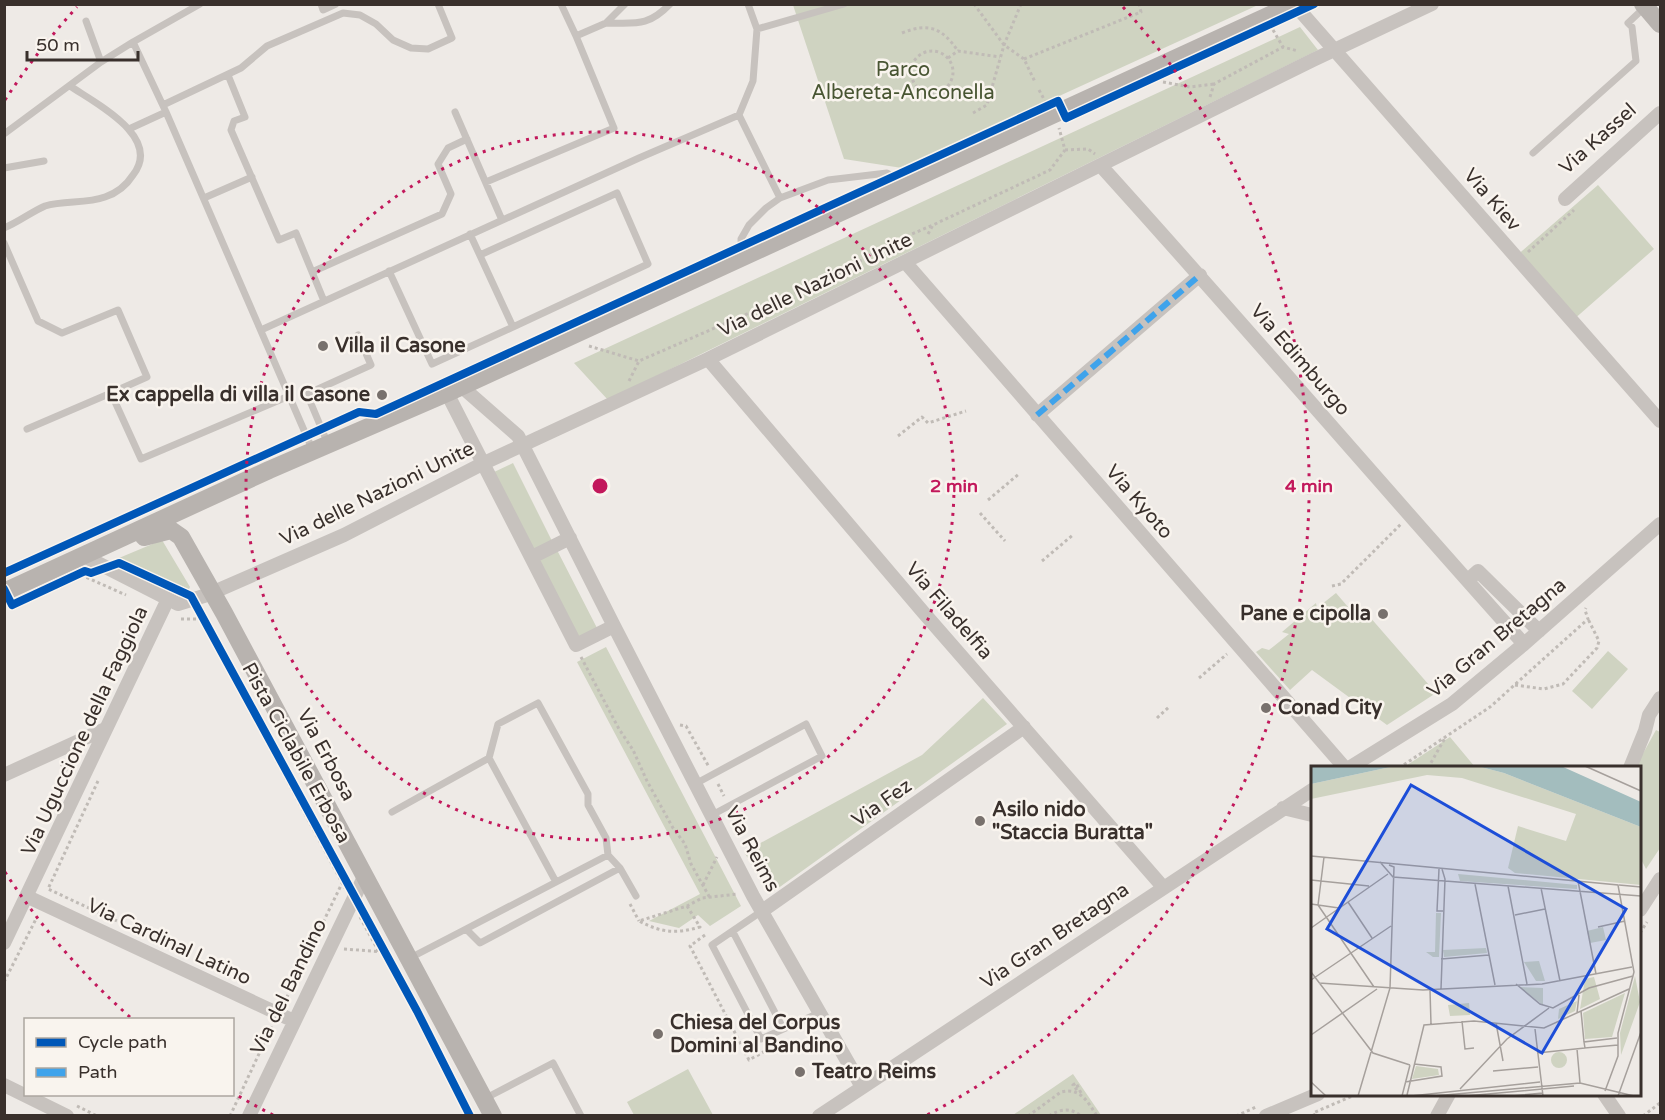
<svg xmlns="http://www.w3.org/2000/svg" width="1665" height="1120" font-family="'Varela Round',sans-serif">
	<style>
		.green { fill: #cfd3c1 }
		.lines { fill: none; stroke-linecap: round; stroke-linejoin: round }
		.path { stroke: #c0bbb6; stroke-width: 3; stroke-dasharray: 3 3; stroke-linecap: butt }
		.service { stroke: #c7c2be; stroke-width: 7 }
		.minor { stroke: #c7c2be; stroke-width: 14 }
		.secondary { stroke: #b8b3af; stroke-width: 18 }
		.quiet { stroke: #3fa3eb; stroke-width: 6; stroke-dasharray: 12 6; stroke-linecap: butt }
		.cycleway-casing { stroke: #f9f4ee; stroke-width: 11 }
		.cycleway { stroke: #0057b8; stroke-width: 8 }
		.ring { fill: none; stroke: #c2185b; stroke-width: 3; stroke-dasharray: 3 6 }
		.poi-dot { fill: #78716d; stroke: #f9f4ee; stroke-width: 2 }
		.labels { text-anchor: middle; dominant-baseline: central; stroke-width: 5; stroke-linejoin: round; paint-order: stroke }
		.park-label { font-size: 20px; fill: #485532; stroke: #f9f4ee }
		.street-label { font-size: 20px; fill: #39302c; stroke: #f9f4ee }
		.poi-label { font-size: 20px; font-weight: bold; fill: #39302c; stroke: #f9f4ee; text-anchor: start }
		.inset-road { fill: none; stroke: #a6a09c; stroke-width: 1.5 }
		.view { fill: #1d4ed8; fill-opacity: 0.15; stroke: #1d4ed8; stroke-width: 3 }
		.inset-edge { fill: none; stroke: #39302c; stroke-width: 3 }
		.centre { fill: #c2185b; stroke: #f9f4ee; stroke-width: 3 }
		.ring-label { font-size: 18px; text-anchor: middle; font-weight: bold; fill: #c2185b; stroke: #f9f4ee; stroke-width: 5; stroke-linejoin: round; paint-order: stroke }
	</style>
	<rect width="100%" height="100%" fill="#eeeae6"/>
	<path class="green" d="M793,5H1258L902,168L844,159Z
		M1300,27L1318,50L608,400L574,363Z
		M1598,185L1654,249L1572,321L1515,257Z
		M513,463L552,541L532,550L492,473Z
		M162,540L190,587L188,591L119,558Z
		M557,550L597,628L579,637L539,560Z
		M1336,593L1355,615L1369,616L1436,693L1387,725L1312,670L1290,690L1256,652L1262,648L1269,650L1289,634L1282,632L1316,603L1317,608Z
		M606,647L741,906L710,926L698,915L679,928L649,921L700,894L577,662Z
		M1608,651L1628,669L1592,709L1572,691Z
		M983,698L1007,724L770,894L744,852L922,755Z
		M1656,730L1660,732V848L1646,869L1640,857V768H1635Z
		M1450,737L1475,767H1404Z
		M688,1069L713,1115H634L627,1102Z
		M1073,1074L1101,1115H1013Z"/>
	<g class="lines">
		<path class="path" d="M974,4L1004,45L1024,59L1035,82
			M1273,30L1283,47L1298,51
			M902,33C929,22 942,28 958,51
			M911 72a21 21 0 1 1 42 0a21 21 0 1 1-42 0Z
			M948,58L958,51L1000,57
			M1024,59L1141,12L1139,4
			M1163,82L1190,87L1214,84
			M1039,90L1045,101
			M1210,97L1214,84L1283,47
			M973,113L987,105L1004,45L1021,4
			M1065,150L1088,149L1095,154
			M928,234L933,225L1050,170L1065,150L1059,128
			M1528,252L1574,210
			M589,346L639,361
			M629,381L639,361L834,276L893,242L933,225
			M898,436L922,417L928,423L966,411
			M988,500L1020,473
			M980,513L1005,541
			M1042,561L1074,534
			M81,575L126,595
			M1332,586L1341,584L1401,524
			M181,619H200L345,888
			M581,657L619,729L633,750L647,781L673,828L685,844L691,864L710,898
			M1199,678L1227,654
			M1515,685L1544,689L1563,684L1597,648L1599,641L1588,619
			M1157,718L1169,707
			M680,725L686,726L709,767
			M61,764L70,775
			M1399,768L1490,707L1588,619L1585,610L1586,608
			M1428,768L1445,738
			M98,781L48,889L117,921
			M718,784L724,796
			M703,885L717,857
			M630,904L639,921
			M687,906L700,927C676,934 662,933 639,921L687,906L702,898L738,894
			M360,917L379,952
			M1640,933L1647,922
			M705,935L690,946L749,1060L774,1046
			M344,949L385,952
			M4,982L37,917
			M283,1000L285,1001L345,877
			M1077,1090L1073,1085L1076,1083L1082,1095
			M77,1106L97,1116
			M230,1116L272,1026
			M1028,1116L1061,1092C1080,1087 1088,1102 1097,1116
			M1049,1116C1060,1109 1070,1107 1081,1116
			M1236,1116L1256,1107
			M1315,1116L1313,1113L1357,1094
			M1643,1116L1660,1103"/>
		<path class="service" d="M321,4L323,10L336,4
			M561,4L576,36L606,23
			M625,4L606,23C636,23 648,27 670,4
			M748,4L757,29L753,81L739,115L780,198
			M86,21L101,62
			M757,29L844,4
			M133,42L166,112L313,451
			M228,75L245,117L234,121L231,130L279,240L296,233L324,301
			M163,105L241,68L267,46L343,13L360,15L376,24L393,40L411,48L428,49L452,38L438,4
			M455,112L502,220
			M129,129L166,112
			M4,134L101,62L133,42L200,4
			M1533,153L1636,61L1632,27L1628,23L1645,7
			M4,168L44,161
			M486,182L614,128L576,36
			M204,198L252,177
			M4,228C19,222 31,212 45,206C64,200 86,204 105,197C117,193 126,186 133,175C163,137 95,103 70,86
			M4,243L38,321L62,333L118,310L147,377L111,393L141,459L289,396
			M480,255L617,193L648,264L513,327
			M742,257L741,239L749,225L766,208L780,198L828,180L887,173L902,182
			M389,271L432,364L513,327L470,234
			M312,272L442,214L451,194L438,164L448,148L467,139
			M261,330L639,158L739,115
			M27,429L111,393
			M328,444L307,394L371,365L358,335
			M695,784L806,724L822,756L712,815
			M392,812L489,758
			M556,882L489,758L498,724L538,703L588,794V805L606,838L608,855
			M762,911L712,945L761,1039L819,1013
			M466,929L608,855L620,868
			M733,932L783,1028
			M410,958L466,929L480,943L620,868L636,896
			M484,1099L553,1063L581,1116"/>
		<path class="minor" d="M1294,4L1660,421
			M1101,166C1244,324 1382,486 1524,644
			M1565,199L1660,113
			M905,262L1345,768
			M708,359L923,612L1163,887
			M461,386L518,436L614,626L753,896L862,1087
			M447,393L576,645L614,626
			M1037,415L1200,275
			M84,556L178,604L207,595L344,535L484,463L708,359L1313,60L1432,4
			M532,557L570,538
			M1468,580L1478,571L1539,631
			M1349,768L1452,704L1524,644L1660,524
			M1630,768L1645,731L1649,715L1660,698
			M4,775L105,729
			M1283,808L1312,815
			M28,897L294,1021
			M1640,910L1660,879
			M762,911L1024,727
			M4,943L168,599
			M4,1085L67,1116
			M1604,1094L1619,1116
			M249,1116L365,875
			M819,1116L1312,790
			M1266,1116L1318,1094
			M1437,1116L1449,1094"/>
		<path class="secondary" d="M1643,4L1660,24
			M144,537L171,530L181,537L224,613L493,1116
			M4,592L269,470L447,393L1294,4"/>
		<path class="quiet" d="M1037,415L1200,275"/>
		<g class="cycleway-casing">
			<path id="cycleway" d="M4,573L359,412L376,414L1058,101L1066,118L1314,4
				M4,589L12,605L85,571L91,573L119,563L191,596L417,1011L470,1116"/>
		</g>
		<use href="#cycleway" class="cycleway"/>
	</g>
	<g class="ring">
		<circle cx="600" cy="486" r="354"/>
		<path d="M273 1115A709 709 0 0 1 235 1094M130 1017A709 709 0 0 1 5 872M5 100A709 709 0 0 1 77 7M1123 7A709 709 0 0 1 927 1115"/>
	</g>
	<g class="poi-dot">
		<circle cx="323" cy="346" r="6"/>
		<circle cx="382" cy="395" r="6"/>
		<circle cx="1383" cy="614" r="6"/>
		<circle cx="1266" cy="708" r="6"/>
		<circle cx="980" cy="821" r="6"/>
		<circle cx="658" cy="1034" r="6"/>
		<circle cx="800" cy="1072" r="6"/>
	</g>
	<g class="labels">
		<g class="park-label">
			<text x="903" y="70">Parco<tspan x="903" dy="23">Albereta-Anconella</tspan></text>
		</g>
		<g class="street-label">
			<text transform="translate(1598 139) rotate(-42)">Via Kassel</text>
			<text transform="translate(1492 200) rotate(49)">Via Kiev</text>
			<text transform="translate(815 285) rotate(-26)">Via delle Nazioni Unite</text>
			<text transform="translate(1300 360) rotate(49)">Via Edimburgo</text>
			<text transform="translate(377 494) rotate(-26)">Via delle Nazioni Unite</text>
			<text transform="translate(1139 502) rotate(49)">Via Kyoto</text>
			<text transform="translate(949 611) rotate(49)">Via Filadelfia</text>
			<text transform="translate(1497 638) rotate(-40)">Via Gran Bretagna</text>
			<text transform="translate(85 731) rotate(-65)">Via Uguccione della Faggiola</text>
			<text transform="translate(296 753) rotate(61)">Pista Ciclabile Erbosa</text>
			<text transform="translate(326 755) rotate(62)">Via Erbosa</text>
			<text transform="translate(882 803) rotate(-35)">Via Fez</text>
			<text transform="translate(752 849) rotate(62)">Via Reims</text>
			<text transform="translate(1055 936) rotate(-34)">Via Gran Bretagna</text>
			<text transform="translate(169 942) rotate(25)">Via Cardinal Latino</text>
			<text transform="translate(289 987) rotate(-64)">Via del Bandino</text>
		</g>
		<g class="poi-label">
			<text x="335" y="346">Villa il Casone</text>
			<text x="370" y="395" text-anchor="end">Ex cappella di villa il Casone</text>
			<text x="1371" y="614" text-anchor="end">Pane e cipolla</text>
			<text x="1278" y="708">Conad City</text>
			<text x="992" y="810">Asilo nido<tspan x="992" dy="23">"Staccia Buratta"</tspan></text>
			<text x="670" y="1023">Chiesa del Corpus<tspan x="670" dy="23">Domini al Bandino</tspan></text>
			<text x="812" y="1072">Teatro Reims</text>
		</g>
	</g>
	<g transform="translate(1311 766)">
		<rect width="330" height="330" fill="#eeeae6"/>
		<path d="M84,0H166L193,7L330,61V119L204,107L197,102L207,60L255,75L265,48L151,12L116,9L0,33V18ZM147,108L266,119V123L149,115ZM125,147H130L128,191H122L115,186H124ZM292,161L295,174L279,177L276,165ZM175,182L176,187L133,191L132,184ZM228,195L234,215H225L213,196ZM324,210L329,236L310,289L309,267ZM283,211L289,233L269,243L274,213ZM208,221L232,222V239ZM314,227L301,271L274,273L272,247ZM266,235L264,245L247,253L248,243ZM158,237L159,249L139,250L137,239ZM240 294a8 8 0 1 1 16 0a8 8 0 1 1-16 0ZM105,300L127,303L128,309L101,313Z" fill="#cfd3c1"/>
		<path d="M0,0H84L0,18ZM166,0H250L330,36V61L193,7Z" fill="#a3bdbe"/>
		<path class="inset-road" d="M274,0L330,25M0,90L307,119L323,206L307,267V290L294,325M69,96L82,111L330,130M128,103L126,145H132M0,114L58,120M267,115L285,208M164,118L184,219M308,119L330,121M197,120L216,218M230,122L249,215M37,136L61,172M0,138L28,142M7,139L63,221M7,139L13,91M204,149L234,143M287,161L314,155M0,162L77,108M130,193L178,189M0,206L62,287L99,299M0,214L80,160M8,217L112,224L231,218L321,201M205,218L229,238L242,242L278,222L322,210M130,223L134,113L131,103M119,224L120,258M270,245L273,276M266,247L268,229M151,255L154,283L163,282M185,257L192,295M224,263L232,330M0,269L66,223M306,272L273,276L274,282L307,279M266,283L269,317M226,287L274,282M182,305L227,301M0,316L15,330M94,316L131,310L130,301L103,298M149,323L196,273L238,242M96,329L113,259L163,255L233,262L318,223M47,330L79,222L83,101L78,99M91,330L99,299M100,330L229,316M123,330L269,317L323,330M155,330L263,320M201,330L232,327M307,330L330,266"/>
		<path class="view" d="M100,19L315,143L231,287L16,163Z"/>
		<rect width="330" height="330" class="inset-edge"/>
	</g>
	<circle cx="600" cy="486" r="9" class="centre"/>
	<g class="ring-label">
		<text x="954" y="492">2 min</text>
		<text x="1309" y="492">4 min</text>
	</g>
	<rect width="1665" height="1120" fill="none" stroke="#39302c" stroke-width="12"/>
	<rect x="24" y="1018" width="210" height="78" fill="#f9f4ee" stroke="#aca6a0" stroke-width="1.5"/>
	<rect x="36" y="1038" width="30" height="9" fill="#0057b8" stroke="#aca6a0" stroke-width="1.5"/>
	<text x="78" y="1048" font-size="18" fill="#39302c">Cycle path</text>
	<rect x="36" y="1068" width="30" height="9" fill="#3fa3eb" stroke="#aca6a0" stroke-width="1.5"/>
	<text x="78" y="1078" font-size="18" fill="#39302c">Path</text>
	<path d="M27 51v9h111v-9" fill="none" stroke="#39302c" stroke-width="3"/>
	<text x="36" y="51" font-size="18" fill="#39302c" stroke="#f9f4ee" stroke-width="4.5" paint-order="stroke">50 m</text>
</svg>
